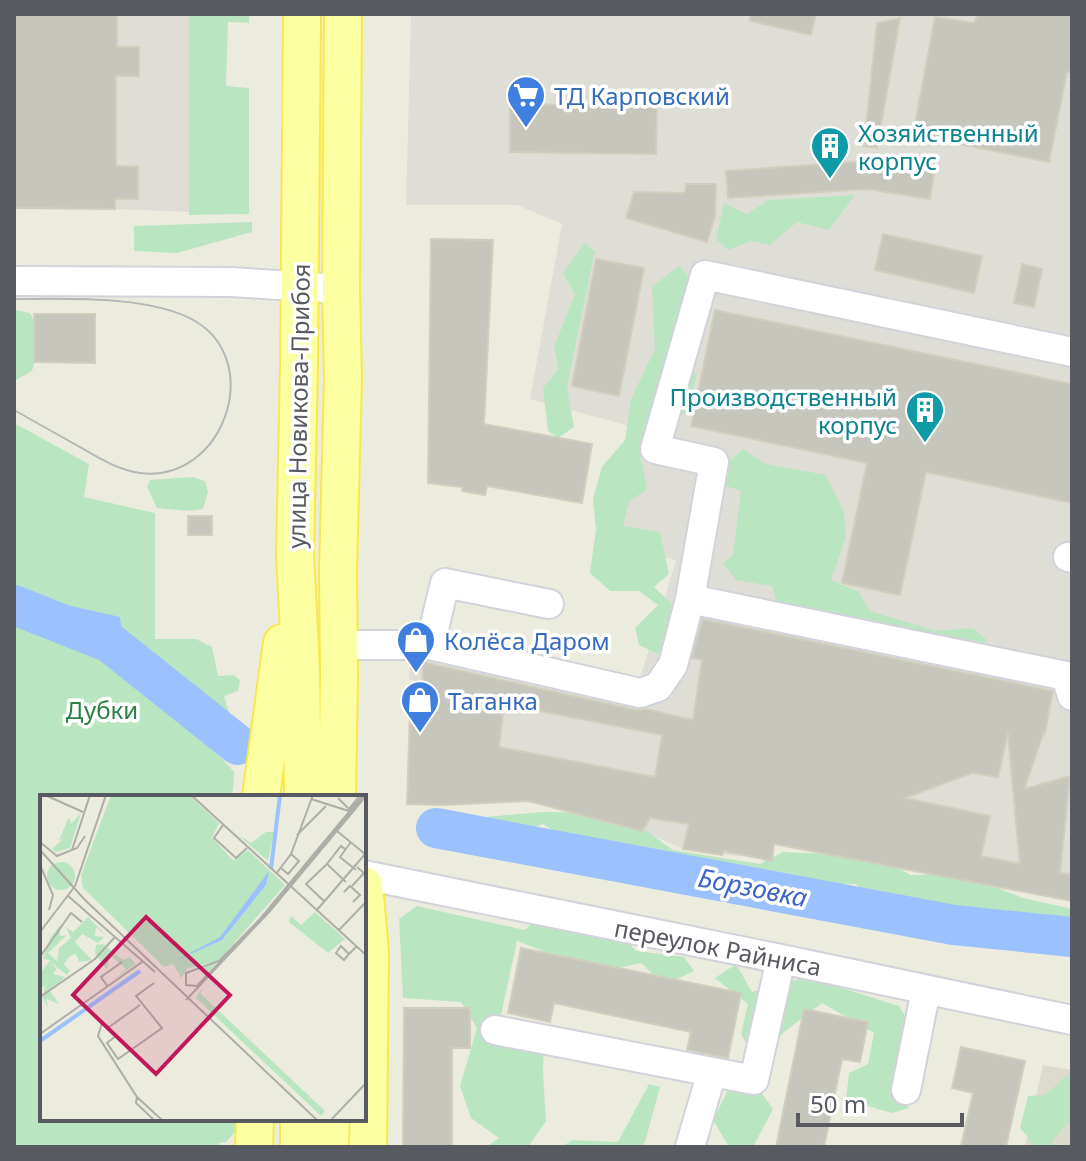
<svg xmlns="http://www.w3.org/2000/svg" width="1086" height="1161" font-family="'Noto Sans',sans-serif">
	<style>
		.industrial { fill: #dfded6 }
		.education { fill: #dcdbcd }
		.green { fill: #b9e6c1 }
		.water { fill: #9cc1ff }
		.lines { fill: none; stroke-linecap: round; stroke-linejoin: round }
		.river { stroke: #9cc1ff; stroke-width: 40 }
		.building { fill: #c7c6bc; stroke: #d1cebd; stroke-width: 2; fill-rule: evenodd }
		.minor-casing { stroke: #d2d3da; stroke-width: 32 }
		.major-casing { stroke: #f8e94b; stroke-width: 40 }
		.minor { stroke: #fff; stroke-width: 28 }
		.major { stroke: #fcffa1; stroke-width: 36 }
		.tram { stroke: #b5b6b6; stroke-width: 2 }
		.labels { text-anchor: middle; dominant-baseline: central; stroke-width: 7; stroke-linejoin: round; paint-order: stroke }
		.shop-label { font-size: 24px; fill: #366cbe; stroke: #fff; text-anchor: start }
		.culture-label { font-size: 24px; fill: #0d838f; stroke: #fff; text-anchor: start }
		.street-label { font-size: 24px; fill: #585a61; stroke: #fff }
		.park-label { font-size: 24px; fill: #2e8142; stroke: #fff }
		.water-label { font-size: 26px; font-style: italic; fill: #3963c8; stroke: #fff }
		.inset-river { fill: none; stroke: #9cc1ff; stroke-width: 4 }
		.inset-road { fill: none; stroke: #adaea8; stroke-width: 2 }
		.view { fill: #c2185b; fill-opacity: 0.15; stroke: #c2185b; stroke-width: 4 }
		.inset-edge { fill: none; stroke: #585a61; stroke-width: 4 }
	</style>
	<rect width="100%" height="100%" fill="#ececde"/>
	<path class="industrial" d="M14,14H190L189,212L115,209L14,208Z
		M411,14H1072V901L775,844L772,861L745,856L722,855L683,849L642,831L528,801L444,805L448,690L409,679L410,656L632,705L676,560L609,546L633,427L530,399L562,224L517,205H406Z"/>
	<path class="education" d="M1043,1065L1072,1070V1147H1025Z"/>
	<path class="green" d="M189,14H249V23L228,22L226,86L249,88V214L189,215Z
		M855,195L829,230L797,222L770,245L751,241L729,250L716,240L724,203L747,214L768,200Z
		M252,222V232L177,253L134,251V226Z
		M585,243L595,251L567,387L574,427L558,438L548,431L543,388L559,369L554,347L575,294L563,273Z
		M679,266L693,281L678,312L668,360L697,374L687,414L663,412L639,448L647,489L629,502L623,526L660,532L669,574L654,587L677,609L662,656L639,645L635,628L658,605L639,591H610L590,573L596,529L593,499L602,467L625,440L631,399L655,349L652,287Z
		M14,310L30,313L42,336L32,371L14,381Z
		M14,423L89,464L84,497L155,513V639H196L212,647L218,676L234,675L240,680L238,691L224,696L234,730L233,738L222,742L216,752L234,772L233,790L230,797H42V1119H235V1132L226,1142L219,1143V1147H14Z
		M743,449L766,464L826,475L844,512L846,537L831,580L859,592L870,611L936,631L972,628L986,639L978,664L782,623L772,586L736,580L723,563L733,555L741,491L726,486L722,468Z
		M193,477L205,481L208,492L203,509L188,511L157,508L147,487L150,480Z
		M542,812L622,813L673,850L760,864L783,852L879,856L910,875L963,874L1023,898L1072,909V928L923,908L901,895L870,897L856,884L782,885L720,874L700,880L654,876L633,846L558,834L543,824L478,847L442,843L452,820Z
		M550,904L606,918L636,951L684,957L694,971L664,985L641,963L598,972L517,941L501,1015L544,1030L543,1072L546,1121L528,1147H486L499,1138L471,1118L460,1086L477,1028L461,1002L403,998L399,919L417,906L525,930Z
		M736,964L752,992L807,977L899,1006L922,1042L892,1082L909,1108L892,1113L846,1100L849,1073L868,1064L874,1033L822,1003L784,1032L748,1074L773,1109L753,1147H729L713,1120L749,1048L741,1034L748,1004L715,978Z
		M1072,1071V1119L1052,1141L1057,1147H1036L1020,1128L1028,1096L1045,1095Z
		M649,1084L660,1087L645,1142L641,1147H562L572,1140L618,1142Z"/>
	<path class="water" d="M14,589L40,599L120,617L123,644L116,654L14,621Z"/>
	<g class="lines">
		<path class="river" d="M14,605L110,643L238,745
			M436,828L954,925L1072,937"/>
	</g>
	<path class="building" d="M14,14H117V47H139V76H116V166L138,167V199H115V209L14,208Z
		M751,14H816L811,35L750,21Z
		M978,14H1072V72H1067L1049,162L913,135L935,17L974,23Z
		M900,18L877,148L864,146L877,23Z
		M510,104L657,106L656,154L510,152Z
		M865,161L934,172L930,199L867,189L728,198L726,171Z
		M686,184H716L715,216L707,242L626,218L634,192L685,193Z
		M883,234L982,256L974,293L875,270Z
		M431,239L493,240L484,424L592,444L582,503L487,486L485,495L462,491L463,487L428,483Z
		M596,259L644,268L619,396L572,386Z
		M1022,264L1042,269L1034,307L1014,303Z
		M715,310L1072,384V503L926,472L900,595L842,583L867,463L691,426Z
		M34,314H95V363L34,362Z
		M188,516H212V535H188Z
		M702,619L1053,691L1045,733L1044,732L1024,789L1070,776L1060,873L1072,874V901L774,844L772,861L724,851L722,855L683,849L689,824L650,818L642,831L528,801L444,805L407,804L410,713L424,714L422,662L636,710L646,709L693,720L702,660L692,658ZM504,704L662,735L655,777L499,747ZM1008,733L1016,823L1020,864L981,856L990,816L905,798L972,773L998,777Z
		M521,948L741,993L728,1058L687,1050L691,1032L554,1003L550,1022L508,1013Z
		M404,1008H470V1048H452V1147H403Z
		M804,1009L868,1022L860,1062L842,1059L824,1147H776Z
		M961,1047L1025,1061L1006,1147H961L973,1093L952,1088Z"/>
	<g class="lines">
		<g class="minor-casing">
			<path id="minor" d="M14,281L231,282L341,289
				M1068,557L1072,558
				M690,599L1066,676L1072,696
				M339,645H430L445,583L549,604
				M430,645L640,693L658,687L673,665L690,599L714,462L655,449L705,275L1072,352
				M364,875L781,959L1072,1020
				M495,1030L754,1080L781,959
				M906,1090L926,990
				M690,1147L712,1072"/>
		</g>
		<g class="major-casing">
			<path id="major" d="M302,14L299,367L295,555L301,670L303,797
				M261,797L282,643
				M337,797L339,675L338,570L343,379L341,289L343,14
				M364,885L370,952L368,1147
				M254,1147L255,1119
				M299,1147V1119
				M330,1147L331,1119"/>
		</g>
		<use href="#minor" class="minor"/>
		<use href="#major" class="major"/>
		<path class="tram" d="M14,299C65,299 151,295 195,321C266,363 222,484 140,473C118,470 97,457 78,446C57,434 35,422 14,410"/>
	</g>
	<defs>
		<g id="supermarket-pin" transform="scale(2)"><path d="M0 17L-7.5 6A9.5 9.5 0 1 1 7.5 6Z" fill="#3f7fe0" stroke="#fff"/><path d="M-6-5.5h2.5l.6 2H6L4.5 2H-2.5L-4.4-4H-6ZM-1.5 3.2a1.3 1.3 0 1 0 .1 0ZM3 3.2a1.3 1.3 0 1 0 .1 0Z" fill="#fff"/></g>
		<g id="building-pin" transform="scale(2)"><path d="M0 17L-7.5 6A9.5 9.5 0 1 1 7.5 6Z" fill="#0f9aa8" stroke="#fff"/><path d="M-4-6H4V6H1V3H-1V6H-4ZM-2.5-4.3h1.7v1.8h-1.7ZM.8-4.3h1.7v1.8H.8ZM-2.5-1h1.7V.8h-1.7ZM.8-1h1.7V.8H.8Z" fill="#fff"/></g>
		<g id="shop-pin" transform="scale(2)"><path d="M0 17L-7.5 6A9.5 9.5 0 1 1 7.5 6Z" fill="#3f7fe0" stroke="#fff"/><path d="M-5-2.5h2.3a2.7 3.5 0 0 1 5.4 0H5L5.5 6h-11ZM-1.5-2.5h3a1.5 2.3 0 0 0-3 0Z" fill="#fff"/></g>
	</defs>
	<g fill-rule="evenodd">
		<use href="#supermarket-pin" x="526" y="95"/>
		<use href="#building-pin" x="830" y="146"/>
		<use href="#building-pin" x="925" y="410"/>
		<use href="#shop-pin" x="416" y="640"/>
		<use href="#shop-pin" x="420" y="700"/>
	</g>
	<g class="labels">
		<g class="shop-label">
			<text x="554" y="95">ТД Карповский</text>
			<text x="444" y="640">Колёса Даром</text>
			<text x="448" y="700">Таганка</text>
		</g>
		<g class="culture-label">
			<text x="858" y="132">Хозяйственный<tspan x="858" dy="28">корпус</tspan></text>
			<text x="897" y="396" text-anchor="end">Производственный<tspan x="897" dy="28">корпус</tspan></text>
		</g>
		<g class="street-label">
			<text transform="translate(298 406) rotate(-89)">улица Новикова-Прибоя</text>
			<text transform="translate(718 947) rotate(11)">переулок Райниса</text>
		</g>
		<g class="park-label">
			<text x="102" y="709">Дубки</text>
		</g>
		<g class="water-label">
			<text transform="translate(753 887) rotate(11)">Борзовка</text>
		</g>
	</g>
	<g transform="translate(40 795)">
		<rect width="326" height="326" fill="#ececde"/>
		<path d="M71,0H149L179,28L172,43L193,65L208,55L245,90L165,181L161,175L172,168L148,173L141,183L133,169L124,172L43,93L41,80ZM41,18L30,53L16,57L12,54L23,44L19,45L29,22L31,29ZM226,37H234L228,66L198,40L211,48ZM7 81a14 14 0 1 1 28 0a14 14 0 1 1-28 0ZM275,117L305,144L288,158L249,127L251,121L261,130ZM48,122L71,145L56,132L55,141L64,142L58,148L42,139L35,147L52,165L39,167L36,159L30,161L24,169L30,176L27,180L10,167L17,174L13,179L25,182L10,196L19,209L6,204L9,215L3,203L5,191L0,193V179L10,165L3,164L10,143L20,130V141L27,140L8,158L17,166L19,153L31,143L26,132L33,137ZM63,149L83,165L90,162L96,169L73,185L86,174L70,160L67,175L55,159L56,150ZM162,193L161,199L285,316L281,321L156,203Z" fill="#b9e6c1"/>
		<path d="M229,76L226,90L182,145L135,166L180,142Z" fill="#9cc1ff"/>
		<path class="inset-river" d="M231,74L240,0M0,246L100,176"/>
		<path class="inset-road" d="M5,0L43,17M151,0L326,160M323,0L220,124L179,166L146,178V190L157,191L200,146L220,125L255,84L324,0M298,3L309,14L320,0M271,4L312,17M183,30L174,43L184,52L196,63L207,53M297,36L325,59M257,40L286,11M0,47L17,61L37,53L45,41M311,47L300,62L316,75M305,54L301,51L287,69L306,87M0,55L44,104L278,326M32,55L50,0M0,70L13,100L9,115M241,73L248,79L259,66L251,59M236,79L251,59L273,0M312,91L324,78L317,72M304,97L310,91L320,100L313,107M27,100L115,177M285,107L266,89L287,69M276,116L326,58M298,136L326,107M0,137L35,91L66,0M309,159L301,151L296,158L304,165L309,159L316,152M0,162L31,118L42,127M68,192L61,182L82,167M0,202L55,164L75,142M146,205L230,116L326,1M100,210L69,232L62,228L58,241L97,302L123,326M0,239L102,167M77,240L67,248L78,264L122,233L96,201L114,188M97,302L96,308L115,326M290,326L326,288"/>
		<path class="view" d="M106,122L190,200L116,279L33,200Z"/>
		<rect width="326" height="326" class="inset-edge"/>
	</g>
	<rect width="1086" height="1161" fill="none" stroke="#585a61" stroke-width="32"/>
	<path d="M798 1113v12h164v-12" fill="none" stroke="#585a61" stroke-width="4"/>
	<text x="810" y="1113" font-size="24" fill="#585a61" stroke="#ffffff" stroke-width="6" paint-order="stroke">50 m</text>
</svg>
